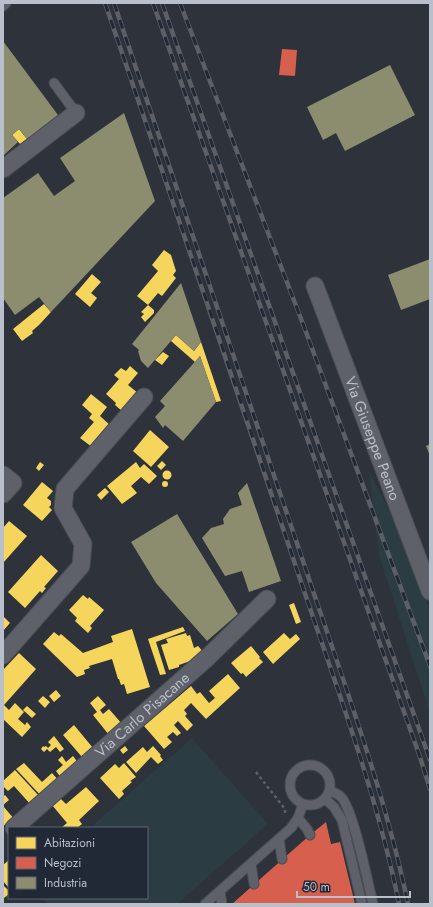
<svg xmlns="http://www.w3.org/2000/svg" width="433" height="907" font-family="Jost,sans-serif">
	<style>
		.green { fill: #2b3d42 }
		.homes { fill: #f6d55c }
		.shops { fill: #d6604d }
		.industry { fill: #8c8c6e }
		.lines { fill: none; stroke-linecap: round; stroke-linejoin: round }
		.lane-casing { stroke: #4a4d54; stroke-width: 11 }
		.street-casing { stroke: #4a4d54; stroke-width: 19 }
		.path { stroke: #5c6166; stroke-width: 2.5; stroke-dasharray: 3 3; stroke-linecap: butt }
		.lane { stroke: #5e6169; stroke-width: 9 }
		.street { stroke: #5e6169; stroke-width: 17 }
		.rail-casing { stroke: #5c6066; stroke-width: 4.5 }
		.rail { stroke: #212836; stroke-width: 3; stroke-dasharray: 9; stroke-linecap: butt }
		.labels { text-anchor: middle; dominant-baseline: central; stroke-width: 4; stroke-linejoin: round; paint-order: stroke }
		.street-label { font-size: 15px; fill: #b9bfcb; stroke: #212836 }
	</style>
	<rect width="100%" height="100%" fill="#2e323b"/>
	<path class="green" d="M369,471L405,542L430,611V713L379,555Z
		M192,738L268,824L177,904H48L42,898H147V828H90Z"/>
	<path class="homes" d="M19,129L27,139L20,144L12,135Z
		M164,250L171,255L176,271L173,275L176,278L162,296L158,293L148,305L154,310V313L145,322L141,317L144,314L141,312L148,305L137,296L158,271L152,265Z
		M92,274L101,282L91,293L97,298L90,307L75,294Z
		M44,304L51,312L39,325L32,331L33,333L22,341L13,329Z
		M176,335L194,351L201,342L221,401L216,402L200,356L195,362L171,341Z
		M163,352L169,356L162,365L155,360Z
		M130,366L138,373L128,385L138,393L122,411L115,405L116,403L106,394L119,379L114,375L121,368L126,371Z
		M91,394L107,407L100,416L111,426L92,447L80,438L94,422L89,418L92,414L82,405Z
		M150,430L169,447L151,467L133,451Z
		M162,461L166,465L161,470L157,466Z
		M40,462L44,465L39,471L36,468Z
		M136,462L140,468L144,464L157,476L149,484L141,477L131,486L137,493L122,504L107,486Z
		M162.5 475a4.5 4.5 0 1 1 9 0a4.5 4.5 0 1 1-9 0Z
		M162 484a3 3 0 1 1 6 0a3 3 0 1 1-6 0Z
		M42,482L53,491L47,498L51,501V505L49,507L52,510L42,521L23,505Z
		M105,488L109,492L101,500L97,495Z
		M9,521L27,536L3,563V528Z
		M41,555L58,571L44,587L46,588L42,593L40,591L25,608L8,592Z
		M83,595L88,599L89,597L104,610L90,626L92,628L88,633L75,621L77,618L69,610Z
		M294,603L301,622L296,624L289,605Z
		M3,616L10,623L3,631Z
		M183,627L185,631L156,642L166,674L160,675L148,639Z
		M132,629L150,687L127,694L124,684L121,685L119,679H118L112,659L89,666L90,668L84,670L85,674L77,677L43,644L54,632L59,636L61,634L83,653L113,642L111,636Z
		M186,633L187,636L190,635L194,648L198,646L205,654L201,657L179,665V667L169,670L161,645L168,643L166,639Z
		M284,633L290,639L296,634L300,639L273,664L263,652Z
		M251,646L260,657L259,658L263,662L246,677L243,673L241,674L231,663Z
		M19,653L36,669L4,705L9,710L15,703L24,712L18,719L25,725L27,722L31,727L22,737L3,719V670Z
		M228,674L240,688L206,719L191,703L184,710L187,714L185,716L193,725L187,731L178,721L174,725L181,733L177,736L173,732L167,737L172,742L164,749L144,726L191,686L197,694L200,692L209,703L215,698L209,691Z
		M56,690L61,696L54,702L49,696Z
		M43,696L50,702L45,708L38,701Z
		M98,696L106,705L100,710L103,714L109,709L122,724L109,735L93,715L97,712L90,703Z
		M27,706L36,714L32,718L23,710Z
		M74,725L93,748L82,757L63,735Z
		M54,736L64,749L60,752L56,747L50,752L47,749L44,752L41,749L43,746L44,747L46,746L48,748L51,745L48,742Z
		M125,746L128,750L123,754L120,750Z
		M153,746L161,755L160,756L163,760L158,764L151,757L136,773L126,762L143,747L147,752Z
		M62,756L66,762L73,756L79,764L62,779L56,771L63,765L58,760Z
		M24,763L42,782L52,773L60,782L42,797L16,769Z
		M124,763L136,777L130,781L132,782L122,791L124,794L119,799L100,778L115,764L119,768Z
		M15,770L40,797L31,805L14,786L8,791L3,786V781Z
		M86,787L99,801L79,820L82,824L77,828H61L67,823L52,805L60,798L66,804Z
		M5,795L9,800L3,805V797Z
		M3,806L15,820L6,827L3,823Z
		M9,860V888L3,881V865Z
		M3,885L9,891V894L4,898L3,897Z"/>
	<path class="shops" d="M282,49L297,50L295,76L279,75Z
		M326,822L331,844L340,842L355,904H232L310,835Z"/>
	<path class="industry" d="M3,41L58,115L35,133L38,136L31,140L29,137L27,139L19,129L12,135L18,142L3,156Z
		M390,65L415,115L345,151L336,133L323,140L307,107Z
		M124,113L155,201L51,312L39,297L15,315L3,298V198L38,173L54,196L75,181L60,158Z
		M430,259V299L401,310L388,275Z
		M181,283L201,342L194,351L176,335L148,368L141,361L138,351L139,350L132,344Z
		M200,356L216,402L183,441L165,425L163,428L155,417L165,406L160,401Z
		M430,444V456L426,446Z
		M247,483L281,581L249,592L242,571L225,576L202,538L211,528L224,524L223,519L230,509L242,505L238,493Z
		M177,514L238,614L207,641L156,583L131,542Z"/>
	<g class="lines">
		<g class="lane-casing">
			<path id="lane" d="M3,6L6,3
				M54,83L76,113
				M290 785a20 20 0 1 1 40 0a20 20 0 1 1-40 0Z
				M330,791C333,792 338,794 341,797C353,808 368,883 373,904
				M325,799L334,807L342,820L362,904
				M298,818L307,829L310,835
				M279,839L282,859
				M251,864L254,884
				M220,891L222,904
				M205,904L291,828L298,818L303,804"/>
		</g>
		<g class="street-casing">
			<g id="street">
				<path d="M3,169L76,113"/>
				<path id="s1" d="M315,286L430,591"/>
				<path d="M3,475L13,483L3,494"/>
				<path d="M3,655L81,566L83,544L63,508L65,489L144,397"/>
				<path id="s2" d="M14,828L208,657L267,599"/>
			</g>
		</g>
		<path class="path" d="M256,772L285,809V815"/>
		<use href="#lane" class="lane"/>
		<use href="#street" class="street"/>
		<g class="rail-casing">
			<path id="rail" d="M105,3C169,191 234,379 296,567C333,678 376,789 399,904
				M114,3C177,191 242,379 305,567C342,678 384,789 408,904
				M153,3L420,757L430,789
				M162,3L430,760
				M180,3L303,324L430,666"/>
		</g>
		<use href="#rail" class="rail"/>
	</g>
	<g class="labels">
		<g class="street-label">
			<text stroke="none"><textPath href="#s1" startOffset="163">Via Giuseppe Peano</textPath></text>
			<text stroke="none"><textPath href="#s2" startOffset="171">Via Carlo Pisacane</textPath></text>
		</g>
	</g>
	<rect width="433" height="907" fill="none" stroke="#b9bfcb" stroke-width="8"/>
	<rect x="8" y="827" width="140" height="72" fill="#212836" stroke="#5e6472"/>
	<rect x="16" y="837" width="20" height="12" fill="#f6d55c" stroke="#5e6472"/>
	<text x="44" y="847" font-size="12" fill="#b9bfcb">Abitazioni</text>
	<rect x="16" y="857" width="20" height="12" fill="#d6604d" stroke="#5e6472"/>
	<text x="44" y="867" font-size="12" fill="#b9bfcb">Negozi</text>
	<rect x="16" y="877" width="20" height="12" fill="#8c8c6e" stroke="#5e6472"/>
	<text x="44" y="887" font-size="12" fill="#b9bfcb">Industria</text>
	<path d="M297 891v6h113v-6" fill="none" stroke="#b9bfcb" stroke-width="2"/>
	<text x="303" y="891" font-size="12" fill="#b9bfcb" stroke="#212836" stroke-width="3" paint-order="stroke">50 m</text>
</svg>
